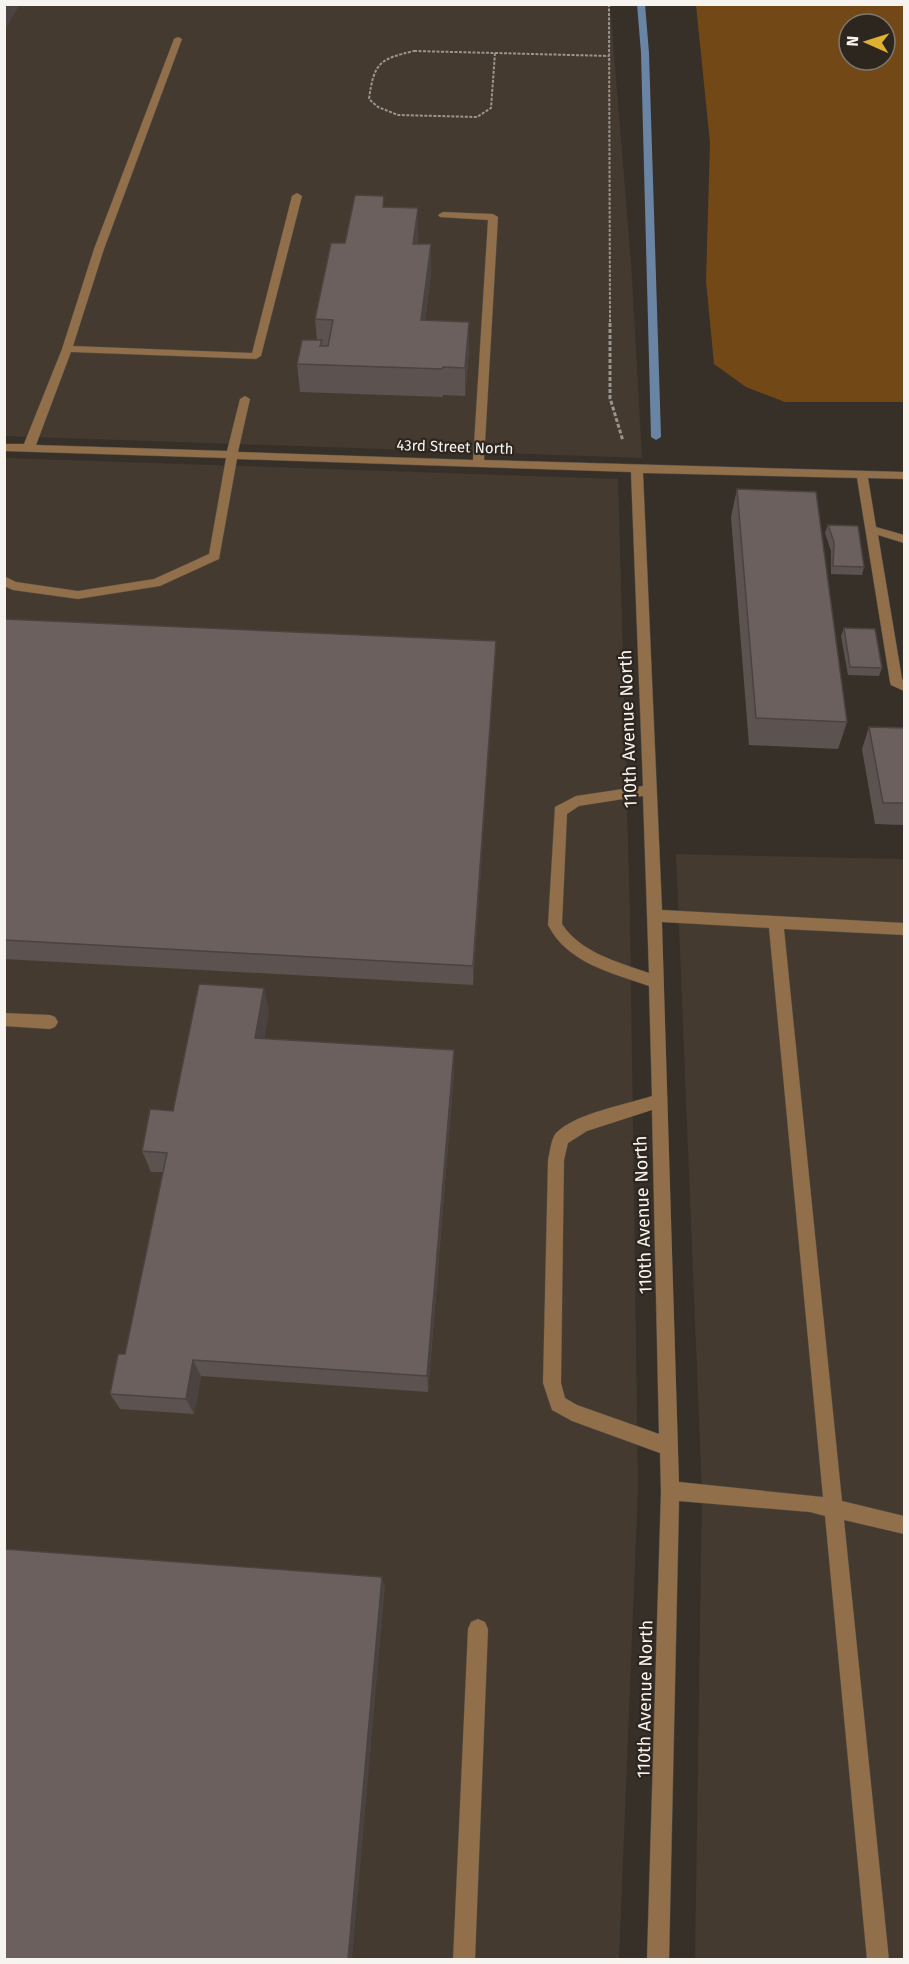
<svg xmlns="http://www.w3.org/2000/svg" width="909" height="1964" font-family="'Fira Sans',sans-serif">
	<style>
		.built { fill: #453a2f }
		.green { fill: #724816; fill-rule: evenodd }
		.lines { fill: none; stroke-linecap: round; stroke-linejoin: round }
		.stream { fill: #6a84a3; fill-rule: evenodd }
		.minor-casing { stroke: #514b45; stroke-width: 1 }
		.path-far1 { stroke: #9a9590; stroke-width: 2; stroke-dasharray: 3 1.5; stroke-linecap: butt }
		.path { stroke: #9a9590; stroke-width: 3; stroke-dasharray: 4 2; stroke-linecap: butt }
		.minor { fill: #906f4a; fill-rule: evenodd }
		.wall { fill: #5c5350 }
		.shaded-wall { fill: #4b4341 }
		.building { fill: #6b605d; stroke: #4b4341; stroke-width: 1.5 }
		.labels { text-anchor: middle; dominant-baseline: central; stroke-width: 4.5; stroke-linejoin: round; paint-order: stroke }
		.far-street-label { font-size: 15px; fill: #f7f3ef; stroke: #2c261f }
		.street-label { font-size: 18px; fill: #f7f3ef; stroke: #2c261f }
	</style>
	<rect width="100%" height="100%" fill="#363029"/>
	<path class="built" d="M5,5H610L631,261L642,458L5,436Z
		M5,458L618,479L630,915L638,1489L619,1959L5,1960Z
		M676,854L904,859V1959H695L702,1493Z"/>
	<path class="green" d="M696,5H904V402H785L746,387L714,364L706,281L710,143ZM849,24H885V60H849Z"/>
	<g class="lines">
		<path class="stream" d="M637,4H645L649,53L661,437L656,440L651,437L641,53Z"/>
		<g class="minor-casing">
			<path id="minor" d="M178,37L182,39L104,249L73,346L252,353L292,196L297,193L302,196L261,356L256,359L71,352L36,445L227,451L240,399L245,396L250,399L238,452L473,460L488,220L440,217L438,215L443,212L493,214L498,217L484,460L904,472V479L868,478L876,527L904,535V543L878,535L902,679L904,681V691L891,685L890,682L857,478L643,473L662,910L904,923V935L784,929L842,1501L904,1516V1534L844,1520L889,1960H867L825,1516L810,1512L679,1501L669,1960H647L661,1491L660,1453L572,1421L552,1410L543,1383L548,1160C550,1152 551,1139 556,1133C576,1113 625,1105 652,1096L649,986C612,973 567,963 548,925L555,807L576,796L643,786L631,472L237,459L219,559L160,586L78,599L13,590L4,586V576L16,582L78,591L154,579L209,554L226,458L4,451V444H24L62,349L94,249L174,39ZM643,796L649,973C618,962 581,953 562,924L567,814L579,806ZM662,922L769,928L823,1497L679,1482ZM652,1110L659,1434L577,1405L565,1398L561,1383L564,1160L568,1143L587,1131Z
				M4,1013L50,1015L55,1017L58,1022L55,1027L50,1029L4,1026Z
				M478,1619L485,1622L488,1629L475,1960H453L468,1629L471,1622Z"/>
		</g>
		<path class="path-far1" d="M609,4L610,324
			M414,51L495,53L491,108L477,117L398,115L378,107L369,99C374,63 379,59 414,51Z
			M495,53L609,56"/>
		<path class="path" d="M610,323V398L623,441"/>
		<use href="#minor" class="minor"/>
	</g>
	<path class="wall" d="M385,207L418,208V236L417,244H431V272L425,321L469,350L465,396L443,395V397L300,392L297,364L317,340L315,319L345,243Z
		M737,489L847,722L838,749L749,745L731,517Z
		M828,525L864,567L862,575L831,574V551L825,533Z
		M4,619L496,641L473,985L4,959Z
		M844,628L882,668L879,676L848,675L841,636Z
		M869,727L904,728V825L875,824L862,749Z
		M269,1011L264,1038L454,1072L428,1392L201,1376L194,1414L120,1409L110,1394L125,1354L163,1172H151L142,1151L173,1111Z"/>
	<path class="shaded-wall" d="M4,4H17L18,8L4,32Z
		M418,208V236L413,272V244Z
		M431,244V272L422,349L421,320Z
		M469,322V350L465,396V368Z
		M496,641L495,664L473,985V966Z
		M264,988L269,1011L261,1060L255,1038Z
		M454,1050V1072L428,1392L427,1376Z
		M193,1360L201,1376L194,1414L186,1399Z
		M382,1577L385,1587L352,1959H348Z"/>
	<path class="building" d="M355,195L384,196L383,207L418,208L413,244H431L421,320L469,322L465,368L443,367L442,369L297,364L302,340H322L320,346H328L333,320L315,319L331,243H345Z
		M737,489L816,492L847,722L756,718Z
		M828,525L858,526L864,567L833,566L834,542Z
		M4,619L496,641L473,966L4,940Z
		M844,628L875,629L882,668L850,667Z
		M869,727L904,728V803H883Z
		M199,984L264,988L255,1038L454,1050L427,1376L193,1360L186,1399L110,1394L118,1354H125L167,1153L142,1151L150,1109L173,1111Z
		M4,1549L382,1577L348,1959H4Z"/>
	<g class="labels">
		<g class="far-street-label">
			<text transform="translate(455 447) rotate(2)">43rd Street North</text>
		</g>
		<g class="street-label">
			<text transform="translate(628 729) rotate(-92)">110th Avenue North</text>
			<text transform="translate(643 1215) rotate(-92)">110th Avenue North</text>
			<text transform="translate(645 1699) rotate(-89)">110th Avenue North</text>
		</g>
	</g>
	<rect width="909" height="1964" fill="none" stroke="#f7f3ef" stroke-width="12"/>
	<g transform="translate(867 42) rotate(273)"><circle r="28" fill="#2c261f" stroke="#7d7872" stroke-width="1.5"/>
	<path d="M0-4.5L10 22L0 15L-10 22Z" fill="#deb133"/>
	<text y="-9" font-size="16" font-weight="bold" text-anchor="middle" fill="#f7f3ef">N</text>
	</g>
</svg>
